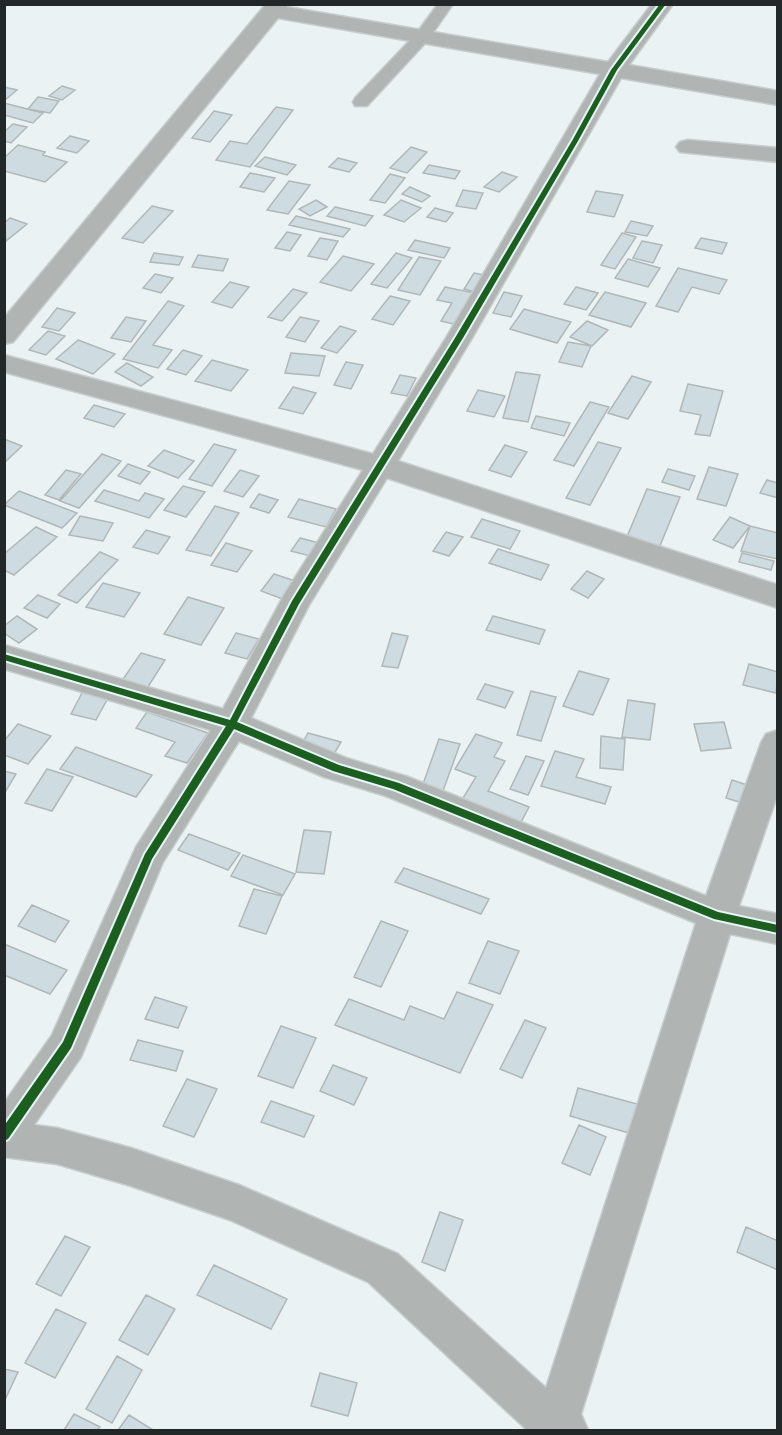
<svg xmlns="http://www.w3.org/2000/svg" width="782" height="1435" font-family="'Sofia Sans Condensed',sans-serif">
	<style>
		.building { fill: #cedce2; stroke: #b1b7b8; stroke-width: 1.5 }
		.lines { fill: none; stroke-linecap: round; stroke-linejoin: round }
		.lane-casing { stroke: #c7cdce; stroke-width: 3 }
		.street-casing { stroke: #c7cdce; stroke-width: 3 }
		.lane { fill: #b0b4b3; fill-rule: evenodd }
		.street { fill: #b0b4b3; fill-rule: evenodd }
		.cycleway-casing { stroke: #e6f5f7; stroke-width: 4 }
		.cycleway { fill: #1b5e20; fill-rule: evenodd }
	</style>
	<rect width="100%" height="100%" fill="#eaf2f3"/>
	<path class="building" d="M62,86L75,90L62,100L49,96Z
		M4,87L17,90L4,101Z
		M38,97L59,101L50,113L28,109Z
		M4,103L43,113L33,123L4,115Z
		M276,107L293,110L250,167L216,160L230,141L247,144Z
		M214,111L232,115L210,142L192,138Z
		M13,124L27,127L11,143L4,141V132Z
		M70,136L89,141L77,153L57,148Z
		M18,145L45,152L43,155L67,162L45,182L4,171V158Z
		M411,147L427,152L407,173L390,168Z
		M265,157L296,165L287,175L255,166Z
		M338,158L357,163L349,172L329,167Z
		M429,165L460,171L455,179L423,173Z
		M502,172L517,177L499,192L484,187Z
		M250,173L275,178L264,192L240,187Z
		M390,174L405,178L385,203L370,200Z
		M289,181L310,185L288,214L267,210Z
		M410,187L430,196L422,202L402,194Z
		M463,190L483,193L476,209L456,206Z
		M596,191L623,195L614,217L587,212Z
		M316,200L327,207L310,216L299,209Z
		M401,200L421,208L404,222L384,215Z
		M152,206L173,211L143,243L122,238Z
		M335,207L373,216L365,226L327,216Z
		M435,208L453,213L446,222L427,217Z
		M296,216L350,229L343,237L289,225Z
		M10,218L27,224L6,241L4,223Z
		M631,221L653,226L647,236L625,232Z
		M287,232L301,235L290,251L275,248Z
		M622,233L636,237L615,269L601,265Z
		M320,238L338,241L327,260L308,256Z
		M701,238L727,243L722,254L695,248Z
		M415,240L450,248L444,258L408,250Z
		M642,241L662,245L653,263L633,258Z
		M154,253L183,257L179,265L150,262Z
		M396,253L412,258L387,288L371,284Z
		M198,255L228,259L223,271L192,267Z
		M343,256L374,264L351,291L320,282Z
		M419,257L441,261L420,295L398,290Z
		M628,259L660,268L648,287L615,278Z
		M678,268L727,280L719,294L692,287L678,312L656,306Z
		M474,273L493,277L483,294L464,289Z
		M155,274L173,278L161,293L143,288Z
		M230,282L249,287L232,308L212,302Z
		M445,287L479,294L461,326L441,321L452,303L437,300Z
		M576,287L598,293L586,310L564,304Z
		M293,289L307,293L282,321L268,317Z
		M504,292L522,296L511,317L493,313Z
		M605,292L646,303L631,327L589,315Z
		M390,296L410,301L393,325L372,319Z
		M168,301L184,306L153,345L172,350L158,368L123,359Z
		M57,308L75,313L59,331L42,327Z
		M524,309L571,322L557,343L510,329Z
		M126,317L146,321L131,342L111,338Z
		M300,317L319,321L305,342L286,337Z
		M587,321L608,330L592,346L570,337Z
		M340,326L356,331L337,353L321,348Z
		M48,331L65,336L46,355L29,350Z
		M78,340L115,354L93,374L56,359Z
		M568,342L591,346L582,367L559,362Z
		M183,350L202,356L186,375L167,369Z
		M291,353L325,356L319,376L285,373Z
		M212,360L248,370L231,391L195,381Z
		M346,362L363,365L351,389L334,385Z
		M127,363L153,377L141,386L115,372Z
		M516,372L540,375L528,422L503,418Z
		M400,375L416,378L407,396L391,393Z
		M632,376L651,382L628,419L608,413Z
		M688,384L723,391L710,436L695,434L701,415L680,411Z
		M293,387L316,393L303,414L279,408Z
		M478,390L505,396L494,417L467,411Z
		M590,402L609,407L574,466L554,460Z
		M94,405L125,414L114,427L84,418Z
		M536,416L570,423L564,436L531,428Z
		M4,439L22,446L4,463Z
		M598,442L621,448L590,505L566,498Z
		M214,444L236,450L212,486L189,479Z
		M505,445L527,452L511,477L489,470Z
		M164,450L194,461L178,478L148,466Z
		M102,454L121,461L79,508L60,501Z
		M128,464L150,472L140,484L118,476Z
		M709,467L738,474L726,506L697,499Z
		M668,469L695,476L689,490L662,482Z
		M66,470L81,474L59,500L45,495Z
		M240,470L259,476L243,497L224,491Z
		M767,480L778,483V498L760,493Z
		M183,486L205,492L186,517L164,510Z
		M647,489L680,497L659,548L626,539Z
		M104,490L139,501L145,493L164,499L149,518L95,501Z
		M19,491L77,513L62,528L4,505Z
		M259,494L278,500L269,513L250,507Z
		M299,499L336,509L326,527L288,517Z
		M215,506L239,513L211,556L186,550Z
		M80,516L113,523L103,541L69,535Z
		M730,517L750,526L733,548L713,540Z
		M482,519L520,531L510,549L471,537Z
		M750,526L778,533V559L741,551Z
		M36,527L57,537L14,575L4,570V554Z
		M146,530L170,537L158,554L133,547Z
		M446,532L463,537L449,556L433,551Z
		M300,538L319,543L310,556L291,551Z
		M226,543L252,551L237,572L211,565Z
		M498,549L549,565L541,580L489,563Z
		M100,552L118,560L77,603L58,595Z
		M742,553L774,561L771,570L739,562Z
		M587,571L604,579L588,598L571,589Z
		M274,574L295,581L283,599L261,591Z
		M103,583L140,593L124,617L86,607Z
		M38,595L60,604L47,618L24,608Z
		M188,597L224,608L201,645L164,634Z
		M17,616L37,629L19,643L4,633V626Z
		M493,616L545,630L539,644L486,630Z
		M236,633L259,639L247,659L225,653Z
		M392,633L408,636L398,668L382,666Z
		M141,653L165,660L146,690L121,682Z
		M749,664L778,672L776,693L743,685Z
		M579,671L609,679L593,715L563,706Z
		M485,684L513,692L505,708L477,699Z
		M531,691L556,697L541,741L517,735Z
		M82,693L108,698L96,720L71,714Z
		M628,700L655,704L650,740L622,737Z
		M147,712L208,733L187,763L165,756L175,742L136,728Z
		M724,722L731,748L701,751L694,724Z
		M18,724L51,736L28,764L4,755V741Z
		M308,733L341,742L331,759L299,750Z
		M476,734L502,743L494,757L505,761L488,791L529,807L519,826L460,803L476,777L455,769Z
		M601,736L625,739L623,770L600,768Z
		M439,739L460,744L443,791L422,787Z
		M76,747L152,775L136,797L60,769Z
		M555,751L584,759L576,777L611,787L605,804L541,786Z
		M526,756L544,761L528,795L510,789Z
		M47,769L73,777L52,811L25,803Z
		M4,771L16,774L4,794Z
		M732,780L762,790L756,807L726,798Z
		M304,830L331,832L324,874L296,872Z
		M189,834L240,853L228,870L178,850Z
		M243,855L295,874L283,895L231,876Z
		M404,868L489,899L481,914L395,882Z
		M254,889L282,896L266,934L239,926Z
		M32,905L69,921L55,942L18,926Z
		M381,921L408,931L381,987L354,977Z
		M488,941L519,951L500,994L469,983Z
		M4,944L67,970L50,994L4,975Z
		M457,992L493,1005L460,1073L335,1025L349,999L404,1020L410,1006L444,1019Z
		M155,997L187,1007L178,1028L145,1019Z
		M525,1020L546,1028L522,1078L500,1069Z
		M281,1026L316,1038L293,1088L258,1076Z
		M138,1040L183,1051L176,1071L130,1060Z
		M333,1065L367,1078L354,1105L320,1091Z
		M187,1079L217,1089L194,1137L163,1126Z
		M578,1088L637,1104L629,1133L570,1116Z
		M271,1101L314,1116L304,1137L261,1122Z
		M579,1125L606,1137L590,1175L562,1163Z
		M440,1212L463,1220L445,1271L422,1262Z
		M746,1227L778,1241V1270L737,1252Z
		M65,1236L90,1247L61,1296L36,1284Z
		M214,1265L287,1299L271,1329L197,1295Z
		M146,1295L175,1309L148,1355L119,1340Z
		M56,1309L86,1323L55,1378L25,1363Z
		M117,1356L142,1370L112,1423L86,1409Z
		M4,1369L18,1372L4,1402Z
		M320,1373L357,1383L348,1416L311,1406Z
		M74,1414L100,1427L97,1430H64Z
		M129,1415L153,1430H118Z"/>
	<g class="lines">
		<g class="lane-casing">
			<path id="lane" d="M438,4H453L428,40L367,106H355L353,102L355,98L416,34Z"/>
		</g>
		<g class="street-casing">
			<path id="street" d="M266,4H288L287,7L608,62L652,4H673L629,65L778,91V105L621,78L472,338L398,461L778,585V608L387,478L309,605L251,718L346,758L408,777L706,896L761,743L766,734L778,730V793L739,906L778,914V944L730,934L581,1414L588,1430H527L368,1282L230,1220L131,1186L57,1164L4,1157V1103L52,1035L136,847L211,730L4,669V645L223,709L284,595L363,470L4,372V355L373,454L446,338L600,74L278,18L13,342L4,344V318ZM239,741L324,777L386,796L696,923L546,1388L398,1254L239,1185L131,1148L57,1128L34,1125L81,1057L163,862Z
				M688,140L778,148V162L680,152L676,147L680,142Z"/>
		</g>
		<use href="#lane" class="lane"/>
		<use href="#street" class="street"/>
		<g class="cycleway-casing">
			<path id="cycleway" d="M660,4H666L617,70L578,141L463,338L299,604L237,722L339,765L399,783L718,912L778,925V933L714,919L393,789L333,771L234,729L152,859L71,1048L8,1139L4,1141V1126L63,1042L145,854L226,726L4,660V654L230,720L292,601L455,338L572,141L611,70Z"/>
		</g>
		<use href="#cycleway" class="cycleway"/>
	</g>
	<rect width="782" height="1435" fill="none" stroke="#222728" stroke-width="12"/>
</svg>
